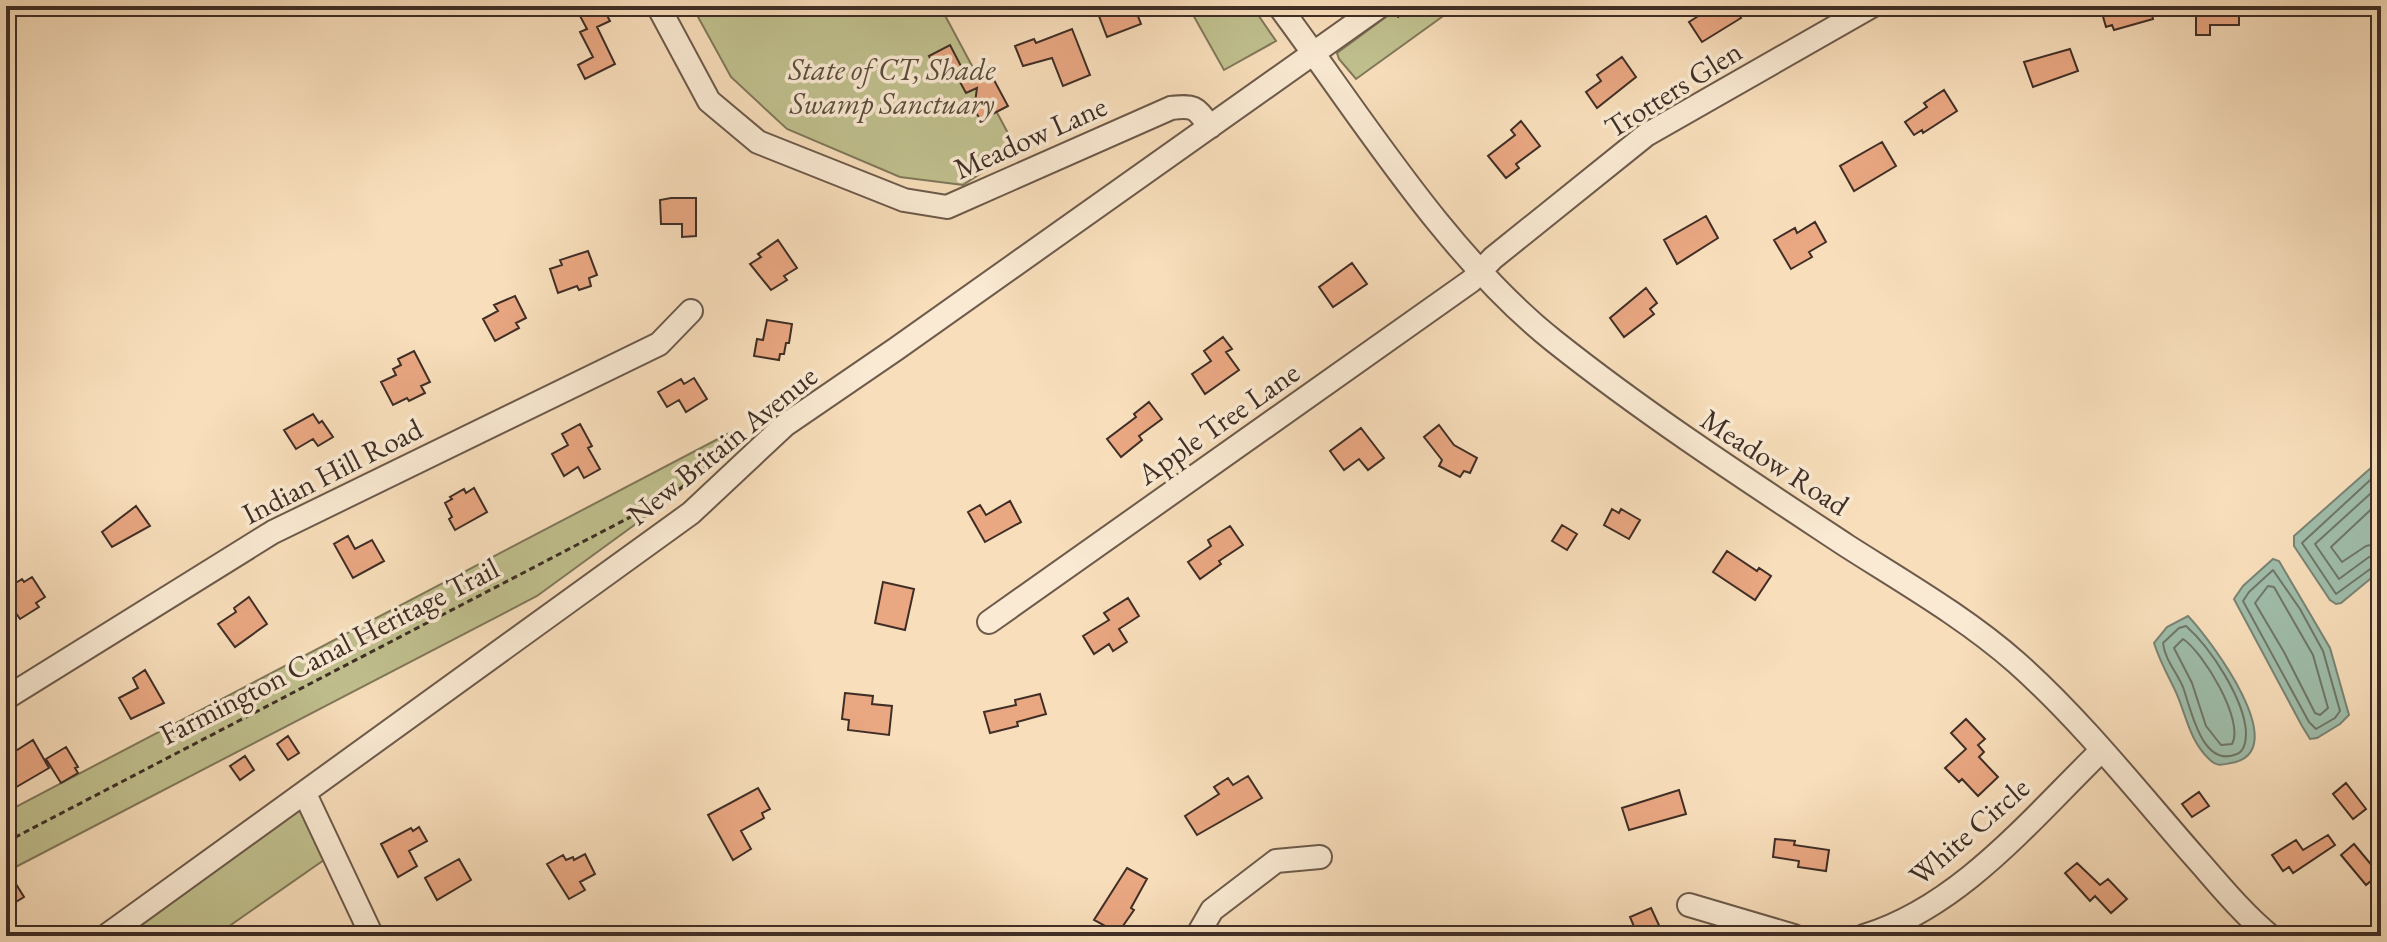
<svg xmlns="http://www.w3.org/2000/svg" width="2387" height="942" font-family="'EB Garamond',serif">
	<style>
		.green { fill: #c0c08e; stroke: #80775a; stroke-width: 2 }
		.water { fill: #9fbdaa; stroke: #798475; stroke-width: 2 }
		.lines { fill: none; stroke-linecap: round; stroke-linejoin: round }
		.shore { stroke: #6f7668; stroke-width: 2 }
		.building { fill: #e9a782; stroke: #3f2e26; stroke-width: 2 }
		.minor-casing { stroke: #6d5a4b; stroke-width: 26 }
		.path { stroke: #3f2e26; stroke-width: 3; stroke-dasharray: 6 4; stroke-linecap: butt }
		.minor { stroke: #faead3; stroke-width: 22 }
		.labels { text-anchor: middle; dominant-baseline: central; stroke-width: 7; stroke-linejoin: round; paint-order: stroke }
		.park-label { font-size: 30px; font-style: italic; fill: #594b3b; stroke: #faead3 }
		.street-label { font-size: 30px; fill: #3f2e26; stroke: #faead3 }
	</style>
	<rect width="100%" height="100%" fill="#f8debb"/>
	<filter id="stains"><feTurbulence type="fractalNoise" baseFrequency=".0025" numOctaves="4"/><feColorMatrix values="0 0 0 0 .2 0 0 0 0 .09 0 0 0 0 .02 0 0 0 .5 -.17"/></filter>
	<radialGradient id="worn" r=".72"><stop offset=".6" stop-color="#630" stop-opacity="0"/><stop offset="1" stop-color="#630" stop-opacity=".3"/></radialGradient>
	<path class="green" d="M692,6H940L1017,150L963,185L900,177L787,129L731,77Z
		M1188,6H1252L1276,41L1224,70Z
		M1401,6H1457L1356,79L1339,59L1337,53Z
		M737,429L702,470L670,499L537,596L6,872V812Z
		M305,794L334,853L215,936H106Z"/>
	<path class="water" d="M2381,459V570L2341,603L2336,604L2330,600L2294,546V536Z
		M2273,559L2279,561L2330,648L2349,715L2340,724L2317,738L2310,739L2302,726L2234,599L2243,586Z
		M2188,616C2209,638 2296,752 2231,763C2221,765 2217,767 2209,759C2188,739 2186,712 2174,688C2166,672 2159,659 2154,643L2167,627Z"/>
	<g class="lines">
		<path class="shore" d="M2381,470L2302,543L2336,594L2373,567L2381,565
			M2381,484L2315,544L2339,579L2369,557L2381,555
			M2381,500L2331,547L2342,562L2366,546L2381,543
			M2273,570L2300,609L2323,651L2340,711L2335,718L2316,729L2309,722L2243,601L2249,592Z
			M2268,586L2274,587L2313,655L2328,708L2320,715L2315,713L2284,652L2255,603Z
			M2186,626C2211,648 2244,699 2246,732C2246,739 2245,751 2237,754C2202,769 2191,709 2183,687C2176,671 2165,660 2163,643L2179,628Z
			M2183,639C2203,652 2245,721 2232,744L2221,745L2206,726L2192,683L2174,648Z"/>
	</g>
	<path class="building" d="M599,6H602L610,21L597,27L615,64L585,79L578,65L593,57L580,32L587,29L580,16Z
		M1124,6H1134L1141,24L1107,37L1099,16Z
		M1714,6H1734L1741,18L1702,42L1689,22Z
		M2100,6H2150L2153,19L2114,30L2112,25L2106,27Z
		M2196,6H2239V25H2210V35H2196Z
		M1072,29L1090,75L1063,86L1052,58L1023,66L1015,46L1034,39L1036,43Z
		M950,45L963,70L941,81L929,56Z
		M2070,49L2078,71L2033,87L2024,62Z
		M1622,57L1636,77L1597,108L1586,92L1601,81L1597,75Z
		M987,67L1008,106L981,120L974,110L977,88L966,93L960,82Z
		M1944,90L1957,111L1923,133L1922,130L1914,135L1905,122L1927,107L1924,103Z
		M1521,121L1540,146L1516,164L1519,168L1506,178L1488,156L1515,135L1511,130Z
		M1882,142L1896,166L1854,191L1840,166Z
		M671,198H696V236L682,237V224H661L660,200Z
		M1706,216L1718,238L1677,264L1664,240Z
		M1815,222L1826,242L1809,252L1812,257L1791,269L1774,240L1795,228L1797,233Z
		M778,240L797,268L784,276L787,280L771,290L750,264L761,257L758,254Z
		M588,251L597,275L589,278L591,286L579,290L577,286L558,293L550,269L562,265L560,260Z
		M1352,263L1367,284L1333,307L1319,287Z
		M1646,288L1657,303L1650,309L1654,314L1624,337L1610,318Z
		M515,296L526,318L516,323L519,328L495,341L483,319L498,311L494,305Z
		M767,320L792,324L789,343H786L784,354H780L779,360L754,356L757,339L763,340Z
		M1223,337L1232,349L1226,352L1239,370L1205,394L1192,374L1211,361L1204,351Z
		M414,351L430,382L421,386L425,393L409,401L407,398L393,405L381,382L396,375L393,369L401,365L398,359Z
		M694,378L707,399L686,412L679,400L667,407L658,392L681,379L684,384Z
		M1149,402L1162,419L1139,436L1142,440L1121,457L1107,439L1136,417L1134,414Z
		M313,414L319,423L322,421L333,437L318,446L313,439L296,449L284,430Z
		M580,424L592,446L588,448L600,469L584,478L578,467L564,476L552,454L568,445L562,434Z
		M1439,425L1454,445L1477,458L1470,473L1464,471L1460,477L1439,466L1442,460L1424,437Z
		M1361,428L1384,458L1368,470L1359,459L1344,470L1330,451Z
		M474,488L487,512L455,530L449,519L452,517L445,503L452,499L450,497L464,489L466,493Z
		M1010,501L1021,522L985,542L968,512L980,505L986,515Z
		M136,506L150,526L112,547L102,532Z
		M1612,509L1619,513L1621,509L1640,520L1629,539L1604,525Z
		M1562,525L1577,534L1567,550L1552,541Z
		M1230,526L1243,545L1219,561L1221,564L1200,579L1188,562L1211,546L1208,540Z
		M348,536L355,549L372,540L384,561L353,578L334,544Z
		M1727,551L1757,571L1759,568L1771,576L1755,600L1713,572Z
		M32,577L45,597L36,603L39,607L20,619L6,599V589L22,579L24,582Z
		M883,582L914,589L905,630L875,623Z
		M249,597L267,624L235,647L218,624L236,612L234,608Z
		M1128,598L1139,616L1119,629L1127,642L1113,651L1109,644L1094,654L1083,636L1109,620L1104,613Z
		M145,670L164,703L131,719L119,698L138,688L133,678Z
		M845,693L873,696L872,704L892,706L889,735L848,730L849,720L842,719Z
		M1040,694L1046,714L1017,722L1018,726L990,733L984,712L1016,705L1015,700Z
		M1966,719L1985,739L1978,745L1984,752L1979,757L1998,777L1978,796L1962,779L1959,782L1945,768L1966,749L1951,733Z
		M288,736L299,753L288,760L277,744Z
		M33,740L49,768L6,793V761L16,756L14,752Z
		M66,747L78,767L75,768L78,773L61,783L46,759Z
		M245,756L254,770L240,780L230,766Z
		M1248,776L1262,798L1197,835L1185,816L1219,794L1214,787L1228,778L1233,785Z
		M2346,783L2366,809L2353,819L2333,794Z
		M758,788L770,809L762,813L764,818L741,831L751,849L733,860L708,815Z
		M1679,790L1686,814L1629,830L1622,808Z
		M2199,792L2209,806L2192,817L2182,804Z
		M419,827L427,841L409,851L417,866L398,877L381,844L411,828L413,831Z
		M2328,835L2335,845L2293,873L2289,867L2283,871L2272,855L2296,840L2303,850Z
		M1775,839L1795,841L1794,845L1829,850L1826,871L1798,867L1799,861L1773,857Z
		M2354,844L2379,874L2366,885L2341,855Z
		M585,854L595,874L580,882L585,890L569,899L547,864L563,855L566,860L573,857L574,860Z
		M459,859L471,880L437,900L425,878Z
		M2077,863L2100,885L2108,879L2127,899L2111,913L2095,896L2090,901L2065,873Z
		M6,868L24,897L6,908Z
		M1127,868L1147,879L1131,908L1134,910L1118,933L1094,920Z
		M1651,908L1664,936H1638L1630,917Z"/>
	<g class="lines">
		<g class="minor-casing">
			<path id="minor" d="M658,6L709,101L758,142L904,200L947,207L1171,108C1196,105 1196,108 1210,127
				M1279,6C1361,116 1446,255 1554,341C1647,415 1747,480 1847,546C1905,583 1966,618 2017,663C2082,721 2137,791 2194,856C2218,883 2242,913 2270,936
				M989,622L1471,281L1493,258L1646,135L1872,6
				M6,698L273,532L659,344L691,311
				M305,794L372,936
				M1689,905L1794,936
				M106,936L691,513L785,425L896,349L1380,6
				M1197,936L1212,910L1276,861L1320,857
				M1864,936C1960,907 2031,819 2101,751"/>
		</g>
		<path class="path" d="M1397,17L1412,6
			M6,842L642,511L670,496L705,470"/>
		<use href="#minor" class="minor"/>
	</g>
	<g class="labels">
		<g class="park-label">
			<text x="892" y="69">State of CT, Shade<tspan x="892" dy="34">Swamp Sanctuary</tspan></text>
		</g>
		<g class="street-label">
			<text transform="translate(1673 89) rotate(-32)">Trotters Glen</text>
			<text transform="translate(1030 137) rotate(-24)">Meadow Lane</text>
			<text transform="translate(1218 423) rotate(-35)">Apple Tree Lane</text>
			<text transform="translate(722 445) rotate(-39)">New Britain Avenue</text>
			<text transform="translate(1775 462) rotate(33)">Meadow Road</text>
			<text transform="translate(332 471) rotate(-27)">Indian Hill Road</text>
			<text transform="translate(329 651) rotate(-27)">Farmington Canal Heritage Trail</text>
			<text transform="translate(1969 831) rotate(-41)">White Circle</text>
		</g>
	</g>
	<rect width="2387" height="942" fill="none" stroke="#f8debb" stroke-width="32"/>
	<rect x="8" y="8" width="2371" height="926" fill="none" stroke="#3f2e26" stroke-width="4"/>
	<rect x="16" y="16" width="2355" height="910" fill="none" stroke="#3f2e26" stroke-width="2"/>
	<rect width="100%" height="100%" filter="url(#stains)"/>
	<rect width="100%" height="100%" fill="url(#worn)"/>
</svg>
